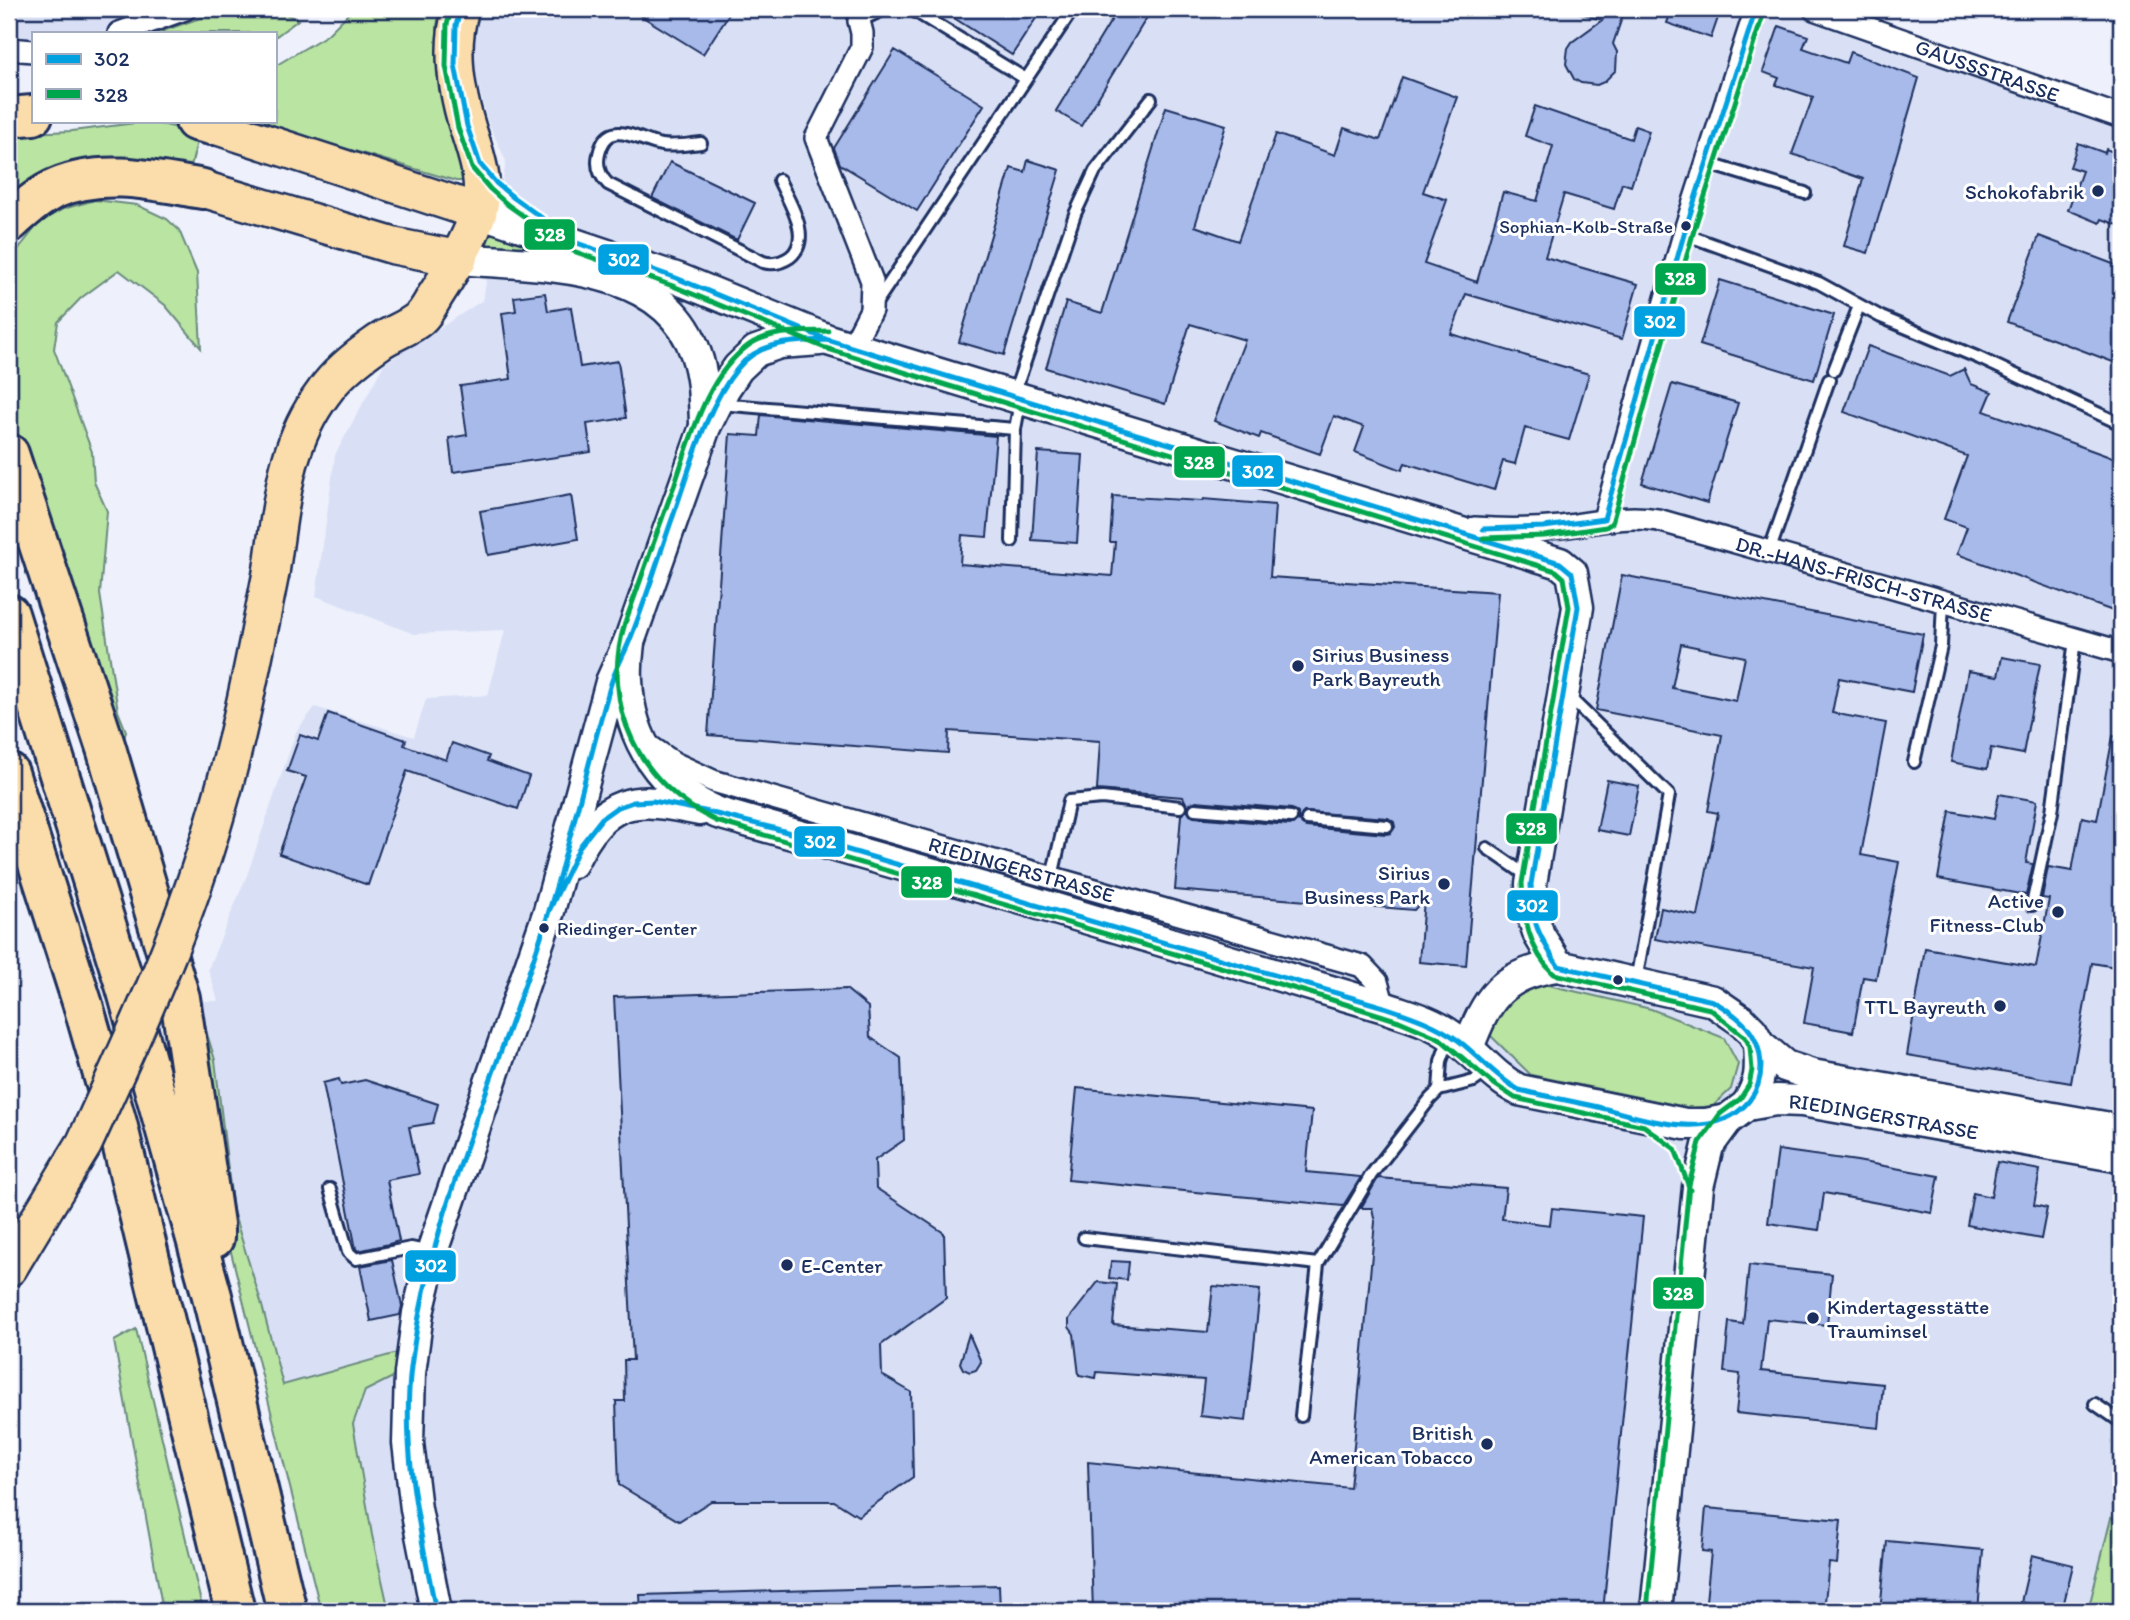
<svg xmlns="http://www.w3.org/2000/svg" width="2130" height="1620" font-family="Itim,sans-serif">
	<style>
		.built { fill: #d9e0f6 }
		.green { fill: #bae4a1; stroke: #6a8a80; stroke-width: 2 }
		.building { fill: #a8bae9; stroke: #1b2f5e; stroke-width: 2; fill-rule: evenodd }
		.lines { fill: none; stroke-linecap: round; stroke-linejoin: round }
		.lane-casing { stroke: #1b2f5e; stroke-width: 16 }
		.street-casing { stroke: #1b2f5e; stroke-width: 26 }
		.secondary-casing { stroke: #1b2f5e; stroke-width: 35 }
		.primary-casing { stroke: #1b2f5e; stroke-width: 40 }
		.highway-casing { stroke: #1b2f5e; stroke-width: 44 }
		.lane { stroke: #fff; stroke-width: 10 }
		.street { stroke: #fff; stroke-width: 21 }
		.secondary { stroke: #fff; stroke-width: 30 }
		.primary { stroke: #fbddab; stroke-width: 35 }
		.highway { stroke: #fbddab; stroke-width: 38 }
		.primary-bridge-casing { stroke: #1b2f5e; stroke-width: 40; stroke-linecap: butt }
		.primary-bridge { stroke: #fbddab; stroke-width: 35 }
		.bus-1-casing { stroke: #fff; stroke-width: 10 }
		.bus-2-casing { stroke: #fff; stroke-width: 10 }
		.bus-1 { stroke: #00a1e0; stroke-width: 5 }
		.bus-2 { stroke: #00a64d; stroke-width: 5 }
		.poi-dot { fill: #1b2f5e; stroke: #fff; stroke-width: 2.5 }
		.labels { text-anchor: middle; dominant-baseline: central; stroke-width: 6; stroke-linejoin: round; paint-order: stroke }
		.bus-label { font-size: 19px; fill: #1b2f5e; stroke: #fff; text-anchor: end }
		.street-label { font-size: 21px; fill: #1b2f5e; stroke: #fff }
		.poi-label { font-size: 21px; fill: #1b2f5e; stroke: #fff; text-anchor: end }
		.line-badge { stroke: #fff; stroke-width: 2.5 }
		.badge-label { font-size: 19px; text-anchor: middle; font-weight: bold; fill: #fff }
	</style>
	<rect width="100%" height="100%" fill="#eef1fb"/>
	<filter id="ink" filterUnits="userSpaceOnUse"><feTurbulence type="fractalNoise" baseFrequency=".0143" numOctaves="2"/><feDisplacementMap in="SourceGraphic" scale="14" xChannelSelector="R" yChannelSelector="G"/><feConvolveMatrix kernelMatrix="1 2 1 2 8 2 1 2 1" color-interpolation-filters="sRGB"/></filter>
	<g filter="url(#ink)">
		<path class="built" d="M9,9H201L96,33H33V41L9,40Z
			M480,9H1780L2121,128V1611H389L372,1535L353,1424L365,1391L397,1375L399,1352L283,1385L261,1302L233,1211L215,1060L197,1001H218L208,969L247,875L296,732L315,707L414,737L426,699L488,695L505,630L414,634L316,596L335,455L384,364L483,300L506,161L487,120L476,75L472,32Z"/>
		<path class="green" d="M226,9C252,9 275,6 298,20L275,37V33H157Z
			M353,9H440L437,26L443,79L464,181H456L253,121H275V66L327,35Z
			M143,122L165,125L199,133L190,171L9,204V134L72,131Z
			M95,200L137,205L167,219L179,230L197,273L201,348L165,305L119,270L81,298L58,322L54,349L92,452L94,482L107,511L100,594L118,711L126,731L118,763L9,412V261L39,223L63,209Z
			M490,230L568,252L483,247Z
			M1539,983L1651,1009L1724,1038L1738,1064L1731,1089L1713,1106L1691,1108L1531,1075L1491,1036L1492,1013L1502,991Z
			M197,1001L215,1060L233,1211L261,1302L283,1385L400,1352L397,1375L365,1391L353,1424L372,1535L389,1611H321L223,1220Z
			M136,1329L203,1611H163L114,1341Z
			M2111,1518L2121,1520V1611H2088Z"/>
		<path class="building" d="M630,9H732L703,54Z
			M940,9H1042L1012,55Z
			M1118,9H1152L1081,126L1056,111Z
			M1576,9H1625L1613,44L1617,52L1616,70L1604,82L1597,85L1581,83L1574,79L1566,64L1568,48L1572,42L1602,20L1575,11Z
			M1672,9H1721L1711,38L1667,23Z
			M1779,26L1808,36L1803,48L1846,63L1850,52L1919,78L1868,253L1844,246L1863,179L1792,154L1813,97L1776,85L1779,78L1763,72Z
			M895,50L984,105L917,211L840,164L834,148Z
			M1402,77L1457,97L1423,192L1447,200L1424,264L1477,282L1503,192L1537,201L1553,146L1525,136L1535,106L1631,139L1635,126L1649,131L1631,186L1622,183L1614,209L1564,194L1545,257L1638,284L1622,339L1466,294L1451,334L1589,374L1569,440L1525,428L1515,464L1503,461L1494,490L1405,463L1402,470L1355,452L1364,427L1334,416L1320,454L1261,433L1259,438L1214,421L1245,340L1190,324L1165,404L1046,368L1066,302L1102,313L1166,107L1226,125L1195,226L1238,241L1276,134L1335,155L1344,128L1380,140Z
			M2078,143L2105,153L2106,149L2121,155V226L2102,219L2100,223L2068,210L2082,171L2070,167Z
			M1028,160L1060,170L1004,355L959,342L1011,168L1025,172Z
			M670,162L755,203L737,240L652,198Z
			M2039,236L2121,267V365L2007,322Z
			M1720,280L1834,315L1814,380L1700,345Z
			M545,293L548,311L571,307L580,367L618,361L626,418L587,424L591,452L453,472L449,438L467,435L460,386L511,379L502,313L516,311L514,297Z
			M1868,346L1950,376L1964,369L1971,384L1992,392L1984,411L2121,461V614L1957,554L1967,527L1944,519L1967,456L1844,412Z
			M1672,384L1738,403L1707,503L1642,483Z
			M761,415L996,436L987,537L962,535L960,564L1112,576L1115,542H1110L1113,496L1202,501L1203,499L1275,505L1270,577L1498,592L1466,966L1419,962L1424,899L1414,910L1175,890L1181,815L1187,810L1190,815L1194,817L1290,825L1298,821V813L1292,809L1196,801L1188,807L1183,797L1097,790L1100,741L949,731L948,753L708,735L730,434L759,436ZM1304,812L1388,818L1394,822L1395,827L1391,833L1386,834L1306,827L1302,825L1299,819Z
			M1038,452L1083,455L1077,543L1032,540Z
			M571,495L578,539L488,555L480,511Z
			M1622,575L1923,634L1912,692L1839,678L1832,713L1886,723L1861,855L1899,862L1876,979L1863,977L1853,1032L1804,1023L1814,967L1655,939L1661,908L1698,916L1718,813L1708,811L1722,735L1596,710ZM1681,644L1745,657L1736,701L1672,688Z
			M2002,657L2040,664L2023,754L1991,748L1987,769L1951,762L1968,671L1998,676Z
			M328,713L406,740L404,745L446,760L452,743L489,756L487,761L529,776L518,809L407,771L368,885L279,854L306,777L287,771L300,735L318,741Z
			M2113,736L2121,737V968L2092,963L2071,1083L1907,1055L1925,948L2036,967L2049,899L2042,898L2048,867L2072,871L2082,817L2097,820Z
			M1607,780L1639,786L1629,836L1597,830Z
			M1999,794L2037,801L2026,863L2033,864L2026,895L1938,879L1950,811L1994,819Z
			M846,989L868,1007L870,1037L901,1058L904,1140L875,1160L876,1188L944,1233L946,1298L881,1345L882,1375L911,1392L913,1477L858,1516L834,1501H711L679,1521L619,1485L616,1401H625L624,1360H633L614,997Z
			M339,1079L341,1085L365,1080L438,1104L433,1123L409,1127L419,1174L387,1180L399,1241L389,1244L358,1251L356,1249L323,1083Z
			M1077,1088L1312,1111L1306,1172L1361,1177L1343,1206L1068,1180Z
			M1778,1150L1857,1161L1939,1176L1932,1213L1824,1193L1819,1230L1768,1223Z
			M1997,1162L2040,1170L2034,1205L2047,1208L2041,1239L1967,1225L1973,1193L1991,1197Z
			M1378,1178L1506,1188L1502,1219L1550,1225L1552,1208L1643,1217L1603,1611H1093L1088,1462L1350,1488L1375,1222L1372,1208H1361Z
			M392,1260L402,1306L400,1315L371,1321L360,1266Z
			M1111,1261L1129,1262L1127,1280L1109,1278Z
			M1749,1265L1832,1274L1827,1325L1767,1319L1761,1371L1883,1384L1879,1428L1736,1413L1740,1374L1724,1372L1729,1322L1743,1324Z
			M1098,1282L1117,1284L1113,1325L1208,1332L1213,1286L1260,1290L1246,1421L1200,1416L1204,1380L1097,1372L1096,1378L1079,1375L1074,1334L1069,1327V1319Z
			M969,1334L981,1362L976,1370L970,1372L963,1369L960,1363Z
			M1706,1508L1841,1520L1837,1564L1829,1563L1824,1611H1705L1711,1552L1702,1551Z
			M1887,1541L1983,1550L1978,1611H1880Z
			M2032,1555L2073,1565L2062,1611L2021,1602Z
			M999,1585L1000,1611H641L640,1595Z"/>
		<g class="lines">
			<g class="lane-casing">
				<path id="lane" d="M911,9L1026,79
					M859,21L885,9
					M701,143C689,144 675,147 662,145C639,142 608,115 599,154C596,166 600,176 608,184L763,262C773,265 781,263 790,257C814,238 788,201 779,180
					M1706,163L1805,193
					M1684,234L1819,283L1881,317L1979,358L2121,424
					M876,303L1073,9
					M1834,370L1859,306
					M1014,394L1075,214L1095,171L1151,99
					M720,404L1015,429L1020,402
					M1012,541L1015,429
					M1769,552L1829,380
					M1568,696L1669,795L1636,981
					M1914,762L1941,646L1943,601
					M1195,809L1291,817
					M1307,819L1387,826
					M1487,848L1529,877
					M1052,877L1069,801L1102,798L1180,807
					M2032,905L2052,812L2075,640
					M1439,1090L1441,1061L1449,1038
					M330,1189L348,1252L356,1259L411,1248L430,1252
					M1084,1238L1318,1264L1371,1175L1430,1099L1439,1090L1474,1081L1487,1072
					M2095,1404L2121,1422
					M1301,1416L1318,1264"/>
			</g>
			<g class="street-casing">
				<g id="street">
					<path id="s1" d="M1814,9L2121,117"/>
					<path d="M119,33L185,9"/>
					<path d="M9,49L33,51"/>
					<path d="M852,347L871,310L872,281L816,138L862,47V33L859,21"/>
					<path d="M1604,519L1686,227L1756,9"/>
					<path id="s2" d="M1474,528C1503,530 1532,530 1561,527C1596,523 1622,514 1658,520L2121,652"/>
					<path id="s3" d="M649,746L674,763L713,781L1362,966L1377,982L1384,1007"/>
				</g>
			</g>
			<g class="secondary-casing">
				<g id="secondary">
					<path d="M479,212L676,278L828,340L1560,563L1572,573L1578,607L1531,884L1532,914L1539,935L1558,966"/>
					<path d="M459,259C538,266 665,260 696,354C704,377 704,399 705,423"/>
					<path id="s4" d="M629,642C628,654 626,667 627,680C629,740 662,790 718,813L1022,899L1384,1007C1406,1015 1431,1021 1450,1035C1476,1051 1492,1077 1519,1090L1685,1124H1706L1727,1120L1747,1105L1776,1100L1802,1101L2121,1157"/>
					<path d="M572,863C605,796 633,796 700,810"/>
					<path d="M1468,1048C1487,998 1501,974 1558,966L1713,1001L1742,1021L1752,1031L1759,1044L1785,1066L1812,1075L2121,1130"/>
					<path d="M1747,1105C1761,1082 1761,1071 1759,1044"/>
					<path d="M436,1611L416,1509L408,1443L410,1373L418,1313L435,1243L549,911L611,682L629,642L705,427L724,389L738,368L756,351L780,343L820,340"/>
					<path d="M1656,1611L1698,1187L1708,1146L1727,1120"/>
				</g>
			</g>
			<g class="primary-casing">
				<path id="primary" d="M212,125L479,212
					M203,189L394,246L459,259
					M271,573C281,508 283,446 324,392C337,373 360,355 379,342C392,333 409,328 420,318C426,313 431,303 435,296C452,270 467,245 477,217C488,186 477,157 468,129C456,90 449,48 461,9
					M9,1268L73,1162"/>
			</g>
			<g class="highway-casing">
				<path id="highway" d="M9,117L33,115
					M195,121L212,125
					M9,223C23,210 40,195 57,188C103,168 156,181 203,189
					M9,454L106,748L180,998L214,1224V1238
					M9,614L126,988L212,1296L287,1611
					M9,773L83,1005L117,1123L235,1611"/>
			</g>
			<use href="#lane" class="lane"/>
			<use href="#street" class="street"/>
			<use href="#secondary" class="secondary"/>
			<use href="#primary" class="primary"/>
			<use href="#highway" class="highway"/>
			<g class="primary-bridge-casing">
				<path id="primary-bridge" d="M73,1162L84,1144C135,1033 184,929 217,812C240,734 255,653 271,573"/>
			</g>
			<use href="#primary-bridge" class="primary-bridge"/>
			<g class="bus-1-casing">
				<path id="bus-1" d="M461,9L456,25L455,65L467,126L480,164L496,183L514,198L577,243L676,278L828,340L1560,563L1572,573L1578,607L1531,884C1532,924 1537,932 1558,966L1713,1001C1740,1017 1760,1032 1761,1066C1761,1079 1757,1091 1749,1101C1713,1145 1644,1118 1598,1107C1571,1101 1545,1096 1519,1090C1496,1077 1480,1057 1459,1041C1436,1024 1411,1016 1384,1007L773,828L704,811L653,801L633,802L616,808L602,818L580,846L549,911
					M1483,529L1544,527L1604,519L1686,227L1756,9
					M436,1611C420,1531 401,1450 411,1367C430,1209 503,1063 549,911C572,837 588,761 610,687C614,671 623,657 629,642C645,603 657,562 671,522C689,473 704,409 738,368C761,340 794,342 828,340"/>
			</g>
			<g class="bus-2-casing">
				<path id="bus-2" d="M452,9L447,24L446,66L458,128L472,168L490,189L508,205L573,251L673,286L825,348L1556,571L1564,578L1569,607L1522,883C1523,916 1529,951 1554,974L1710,1009L1745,1037L1750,1047L1752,1070L1749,1085L1740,1099L1720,1114L1700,1142L1689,1185L1647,1610
					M828,331C802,332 771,330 749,345C706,376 691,438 674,486C657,531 642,577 625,623C599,706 640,785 716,821L1310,993L1399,1021L1439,1038L1491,1082L1515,1098L1644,1126L1675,1149L1690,1190
					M1483,538L1544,536L1606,527L1612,523L1694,230L1764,12"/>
			</g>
			<use href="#bus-1" class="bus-1"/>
			<use href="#bus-2" class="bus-2"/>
		</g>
	</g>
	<g class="poi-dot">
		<circle cx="2098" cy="191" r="7"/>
		<circle cx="1686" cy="226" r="6"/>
		<circle cx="1298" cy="666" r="7"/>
		<circle cx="1444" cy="884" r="7"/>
		<circle cx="2058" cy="912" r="7"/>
		<circle cx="544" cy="928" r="6"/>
		<circle cx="1618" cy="980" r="6"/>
		<circle cx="2000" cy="1006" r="7"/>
		<circle cx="787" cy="1265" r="7"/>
		<circle cx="1813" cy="1318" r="7"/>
		<circle cx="1487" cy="1444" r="7"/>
	</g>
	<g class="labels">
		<g class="bus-label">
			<text x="1673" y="226">Sophian-Kolb-Straße</text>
			<text x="557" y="928" text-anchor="start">Riedinger-Center</text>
		</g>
		<g class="street-label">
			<text stroke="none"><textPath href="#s1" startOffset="184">GAUSSSTRASSE</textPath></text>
			<text stroke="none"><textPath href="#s2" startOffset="399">DR.-HANS-FRISCH-STRASSE</textPath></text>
			<text stroke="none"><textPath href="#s3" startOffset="394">RIEDINGERSTRASSE</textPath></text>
			<text stroke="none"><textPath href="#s4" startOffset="1438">RIEDINGERSTRASSE</textPath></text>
		</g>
		<g class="poi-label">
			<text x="2084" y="191">Schokofabrik</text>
			<text x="1312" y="654" text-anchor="start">Sirius Business<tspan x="1312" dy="24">Park Bayreuth</tspan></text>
			<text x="1430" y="872">Sirius<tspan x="1430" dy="24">Business Park</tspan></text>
			<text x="2044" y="900">Active<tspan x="2044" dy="24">Fitness-Club</tspan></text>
			<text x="1986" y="1006">TTL Bayreuth</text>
			<text x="801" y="1265" text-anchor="start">E-Center</text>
			<text x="1827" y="1306" text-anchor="start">Kindertagesstätte<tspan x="1827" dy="24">Trauminsel</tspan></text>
			<text x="1473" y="1432">British<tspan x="1473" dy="24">American Tobacco</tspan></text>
		</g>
	</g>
	<g class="line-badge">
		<rect x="523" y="218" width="53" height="33" rx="7" fill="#00a64d"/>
		<rect x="597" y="243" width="53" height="33" rx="7" fill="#00a1e0"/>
		<rect x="1654" y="262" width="53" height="34" rx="7" fill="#00a64d"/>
		<rect x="1633" y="305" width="53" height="33" rx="7" fill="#00a1e0"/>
		<rect x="1173" y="445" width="53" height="34" rx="7" fill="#00a64d"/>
		<rect x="1231" y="454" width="53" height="34" rx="7" fill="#00a1e0"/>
		<rect x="1505" y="812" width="53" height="33" rx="7" fill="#00a64d"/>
		<rect x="793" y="825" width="53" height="33" rx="7" fill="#00a1e0"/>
		<rect x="900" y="865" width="53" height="34" rx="7" fill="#00a64d"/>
		<rect x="1506" y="889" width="53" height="33" rx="7" fill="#00a1e0"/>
		<rect x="404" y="1249" width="53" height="34" rx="7" fill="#00a1e0"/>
		<rect x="1652" y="1276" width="53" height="34" rx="7" fill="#00a64d"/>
	</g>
	<g class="badge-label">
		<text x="550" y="241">328</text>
		<text x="624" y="266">302</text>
		<text x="1680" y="285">328</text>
		<text x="1660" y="328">302</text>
		<text x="1199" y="469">328</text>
		<text x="1258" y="478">302</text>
		<text x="1531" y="835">328</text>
		<text x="820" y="848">302</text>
		<text x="927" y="889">328</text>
		<text x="1532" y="912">302</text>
		<text x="431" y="1272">302</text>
		<text x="1678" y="1300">328</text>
	</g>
	<rect width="2130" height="1620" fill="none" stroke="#fff" stroke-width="35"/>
	<rect x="18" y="18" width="2095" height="1585" fill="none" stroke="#1b2f5e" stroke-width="2.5" filter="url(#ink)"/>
	<rect x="32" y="32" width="245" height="91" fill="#ffffff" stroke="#a4acbf" stroke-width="2"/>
	<rect x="46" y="54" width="35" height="10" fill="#00a1e0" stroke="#a4acbf" stroke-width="2"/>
	<text x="94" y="66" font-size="21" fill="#1b2f5e">302</text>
	<rect x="46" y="89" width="35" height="10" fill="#00a64d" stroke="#a4acbf" stroke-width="2"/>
	<text x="94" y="102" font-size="21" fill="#1b2f5e">328</text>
</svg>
